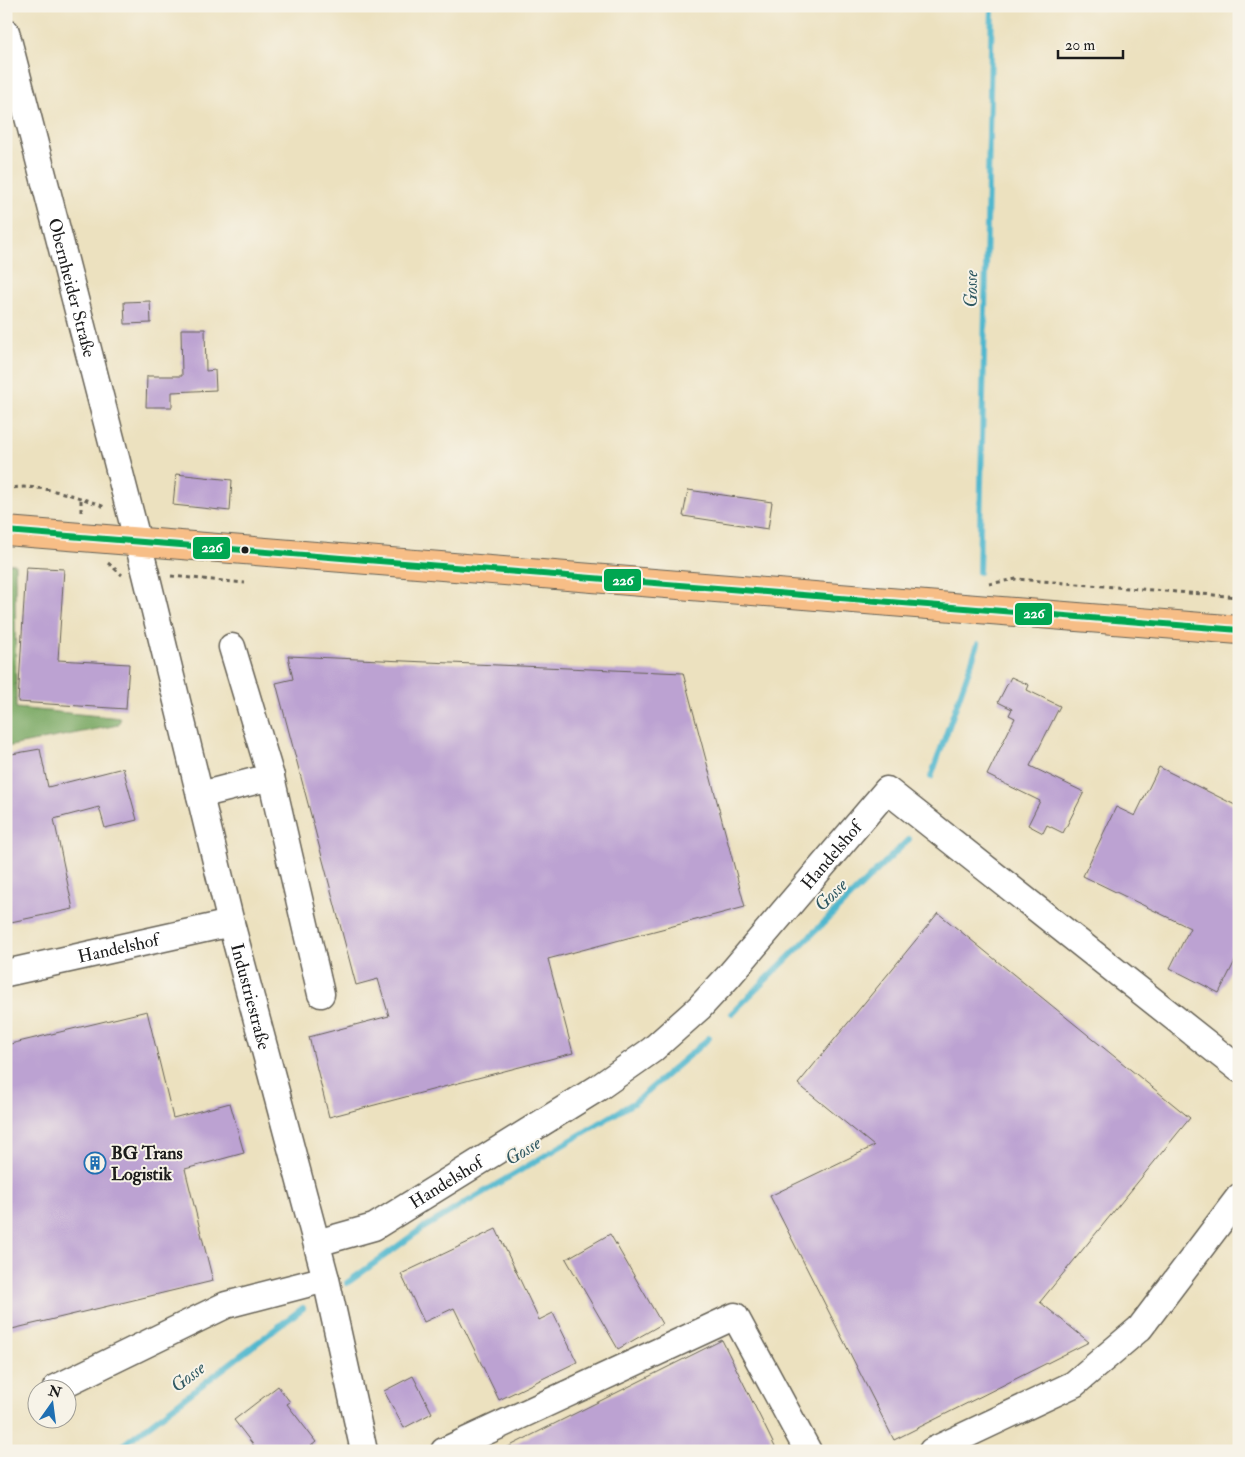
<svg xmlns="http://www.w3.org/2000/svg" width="1245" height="1457" font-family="'IM FELL Double Pica',serif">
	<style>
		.forest { fill: #78a762; stroke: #4a623f }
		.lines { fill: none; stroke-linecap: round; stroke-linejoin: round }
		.stream { stroke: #50b7ce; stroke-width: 6 }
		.building { fill: #bca2d2 }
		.minor-casing { stroke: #656155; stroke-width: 29 }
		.major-casing { stroke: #656155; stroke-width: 30 }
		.path { stroke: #656155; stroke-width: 3; stroke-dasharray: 4 4; stroke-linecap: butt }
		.minor { stroke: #fff; stroke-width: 26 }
		.major { stroke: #f7be87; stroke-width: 28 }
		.bus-1-casing { stroke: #f7f3e8; stroke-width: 10 }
		.bus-1 { stroke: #00a651; stroke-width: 6 }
		.bus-dot { fill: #1c1c1c; stroke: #f7f3e8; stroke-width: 2 }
		.labels { text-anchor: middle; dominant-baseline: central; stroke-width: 4; stroke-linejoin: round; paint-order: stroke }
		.street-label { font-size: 18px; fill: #1c1c1c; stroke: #f7f3e8 }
		.poi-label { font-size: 18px; font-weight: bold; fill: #1c1c1c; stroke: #f7f3e8; text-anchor: start }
		.water-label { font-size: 19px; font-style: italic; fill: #315a63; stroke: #f7f3e8 }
		.line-badge { stroke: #f7f3e8; stroke-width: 2 }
		.badge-label { font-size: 14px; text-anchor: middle; font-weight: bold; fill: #fff }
	</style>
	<rect width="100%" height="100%" fill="#f7f3e8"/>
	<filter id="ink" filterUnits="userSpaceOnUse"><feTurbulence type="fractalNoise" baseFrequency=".02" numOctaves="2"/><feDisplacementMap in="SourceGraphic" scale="10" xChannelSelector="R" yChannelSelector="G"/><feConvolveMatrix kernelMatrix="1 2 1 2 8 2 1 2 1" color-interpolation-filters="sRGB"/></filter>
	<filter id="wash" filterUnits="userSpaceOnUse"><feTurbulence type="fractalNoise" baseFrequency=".0096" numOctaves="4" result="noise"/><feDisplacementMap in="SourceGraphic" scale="20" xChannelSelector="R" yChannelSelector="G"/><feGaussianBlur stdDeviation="1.12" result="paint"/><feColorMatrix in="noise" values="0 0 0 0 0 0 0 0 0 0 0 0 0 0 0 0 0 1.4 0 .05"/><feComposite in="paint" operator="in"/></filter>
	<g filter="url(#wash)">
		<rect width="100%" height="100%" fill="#ece1bf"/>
		<path class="forest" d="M6,563L15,564L16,708L121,718L118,725L6,747Z"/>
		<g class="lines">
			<path class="stream" d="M979,572L992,6
				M931,777L978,644
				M732,1013L909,839
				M347,1283L420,1230L635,1102L709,1038
				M115,1451L303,1308"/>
		</g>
		<g id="blocks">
			<path class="building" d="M150,301L151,323L125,324L124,302Z
				M181,329H205L206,371L215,370L216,390L172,392V407H146L147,376H182Z
				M176,474L232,480L230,511L173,505Z
				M688,490L772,502L768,529L683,516Z
				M26,567L64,569L58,660L129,664L126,709L18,702Z
				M288,656L683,673L745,907L548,959L573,1053L329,1117L309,1037L389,1016L378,979L356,985L276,683L293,679Z
				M1011,677L1029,685L1027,690L1060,706L1030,766L1084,792L1063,833L1047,825L1043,833L1028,825L1040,801L987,775L1015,718L1009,715L1012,709L998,702Z
				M40,749L48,787L123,768L137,820L105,828L99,807L54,819L73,909L6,923V755Z
				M1159,767L1239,807V953L1219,993L1170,968L1190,928L1083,876L1116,807L1135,816Z
				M938,913L1190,1118L1040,1302L1089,1342L894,1440L770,1196L874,1146L798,1084Z
				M147,1011L173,1118L230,1103L244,1153L185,1169L213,1281L12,1329L6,1304V1045Z
				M496,1229L539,1320L553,1313L577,1362L499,1400L454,1308L424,1322L401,1274Z
				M610,1234L662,1324L618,1349L566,1259Z
				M722,1340L777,1451H500Z
				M413,1376L432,1413L404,1428L384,1391Z
				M278,1386L290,1402L287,1404L316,1442L305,1451H258L234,1420Z"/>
		</g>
	</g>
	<g filter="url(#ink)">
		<use href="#blocks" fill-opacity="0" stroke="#656155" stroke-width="1"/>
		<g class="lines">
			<g class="minor-casing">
				<g id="minor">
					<path id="s1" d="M6,32L146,574L231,923L326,1279L364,1451"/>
					<path d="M232,647L271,777"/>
					<path d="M200,795L271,777L321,994"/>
					<path id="s2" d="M6,973L231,923"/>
					<path id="s3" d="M317,1243L374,1227L598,1088L652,1050L699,1008L728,977L887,790L1239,1069"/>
					<path d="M56,1388L226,1305L326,1279"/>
					<path d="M444,1451L735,1316L808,1451"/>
					<path d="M932,1451L1074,1384L1140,1328L1239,1197"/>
				</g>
			</g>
			<g class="major-casing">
				<path id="major" d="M6,531L1239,630"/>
			</g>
			<path class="path" d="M6,489C35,482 78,496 105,507
				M81,512V498
				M108,563L122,575
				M171,576L245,583
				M989,584L1016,579L1239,597"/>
			<use href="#minor" class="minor"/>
			<use href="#major" class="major"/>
			<g class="bus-1-casing">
				<path id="bus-1" d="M6,531L1239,630"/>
			</g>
			<use href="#bus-1" class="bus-1"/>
		</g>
	</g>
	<defs>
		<g id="building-ring" transform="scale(1.125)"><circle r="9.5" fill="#f7f3e8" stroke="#1f6fb2" stroke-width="1.5"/><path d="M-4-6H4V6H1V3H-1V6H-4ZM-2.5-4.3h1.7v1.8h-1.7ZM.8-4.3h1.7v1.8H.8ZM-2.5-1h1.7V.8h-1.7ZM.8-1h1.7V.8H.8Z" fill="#1f6fb2"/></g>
	</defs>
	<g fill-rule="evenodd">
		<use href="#building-ring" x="95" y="1163"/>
	</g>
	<circle class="bus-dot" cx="245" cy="550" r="4.5"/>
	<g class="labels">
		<g class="street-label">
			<text stroke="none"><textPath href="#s1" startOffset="264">Obernheider Straße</textPath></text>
			<text stroke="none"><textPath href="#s3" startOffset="654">Handelshof</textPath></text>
			<text stroke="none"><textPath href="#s2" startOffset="115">Handelshof</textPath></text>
			<text stroke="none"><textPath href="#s1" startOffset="995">Industriestraße</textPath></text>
			<text stroke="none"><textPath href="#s3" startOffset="144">Handelshof</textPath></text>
		</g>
		<g class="poi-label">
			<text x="111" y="1153">BG Trans<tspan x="111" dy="21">Logistik</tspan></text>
		</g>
		<g class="water-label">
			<text transform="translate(971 289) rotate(-89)">Gosse</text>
			<text transform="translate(831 895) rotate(-44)">Gosse</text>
			<text transform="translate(523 1151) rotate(-31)">Gosse</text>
			<text transform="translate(188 1377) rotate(-37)">Gosse</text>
		</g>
	</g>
	<g class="line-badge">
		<rect x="192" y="536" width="39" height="24" rx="5" fill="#00a651"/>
		<rect x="603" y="568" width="39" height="24" rx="5" fill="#00a651"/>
		<rect x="1014" y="602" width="39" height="24" rx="5" fill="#00a651"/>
	</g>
	<g class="badge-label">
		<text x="212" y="552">226</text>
		<text x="623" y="585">226</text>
		<text x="1034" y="618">226</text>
	</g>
	<rect width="1245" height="1457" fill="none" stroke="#f7f3e8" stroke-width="25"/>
	<g transform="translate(52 1404) rotate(14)"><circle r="24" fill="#f7f3e8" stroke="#9f9d96"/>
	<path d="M0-4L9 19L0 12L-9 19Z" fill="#1f6fb2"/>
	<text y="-8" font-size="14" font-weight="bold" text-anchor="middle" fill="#1c1c1c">N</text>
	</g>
	<path d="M1058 50v8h65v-8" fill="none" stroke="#1c1c1c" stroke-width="2.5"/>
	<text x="1065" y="50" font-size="15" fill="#1c1c1c" stroke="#f7f3e8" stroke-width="4" paint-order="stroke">20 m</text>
</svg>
